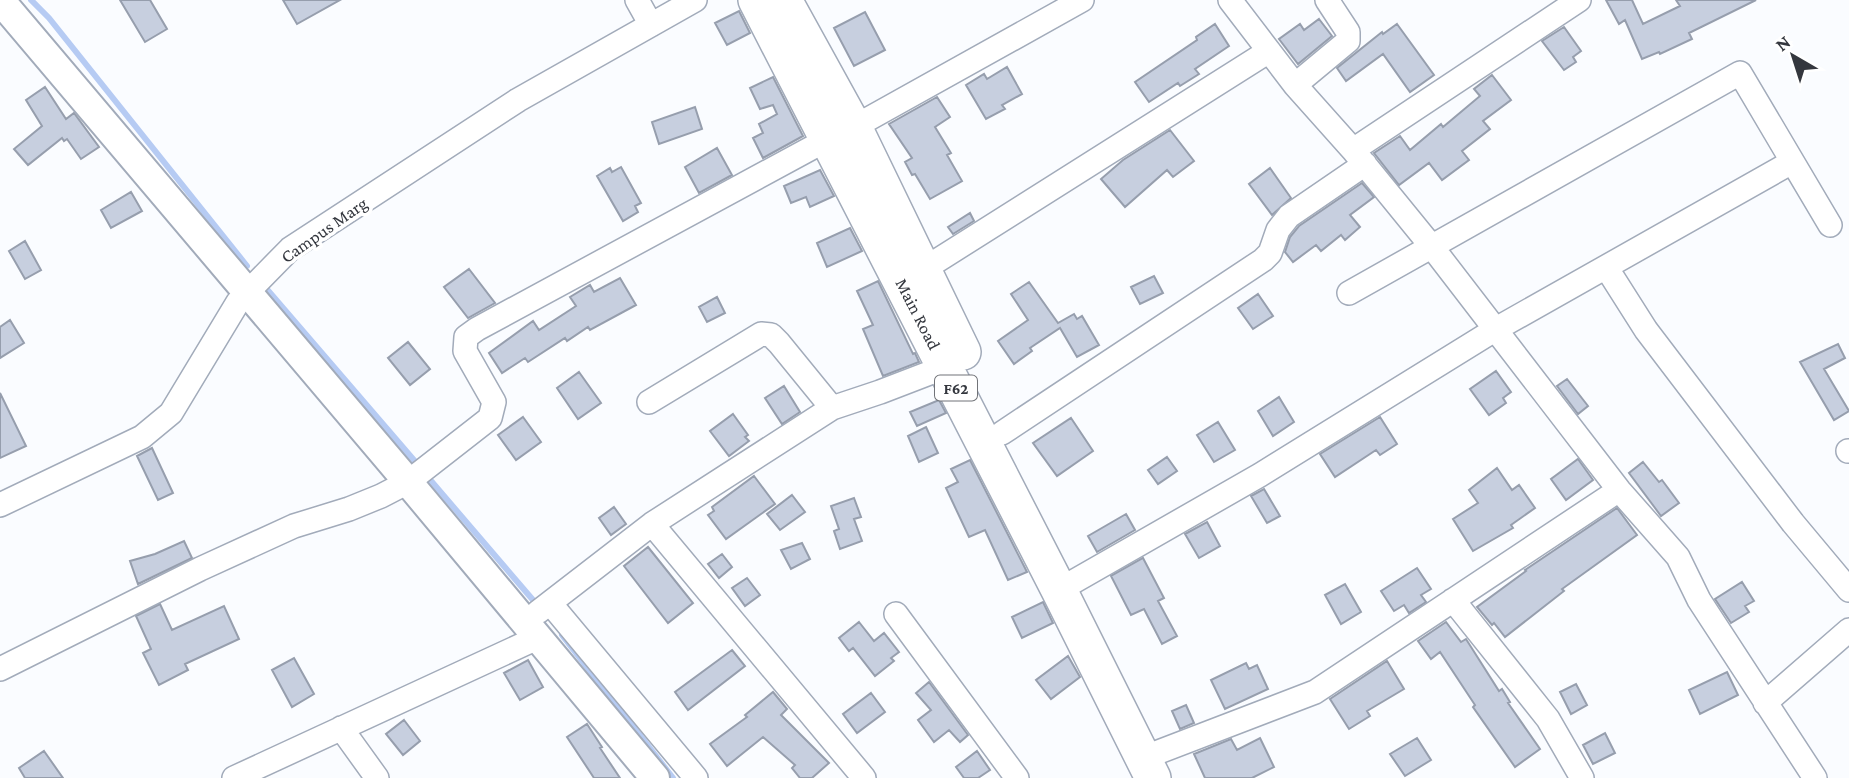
<svg xmlns="http://www.w3.org/2000/svg" width="1849" height="778" font-family="'Crimson Pro',serif">
	<style>
		.lines { fill: none; stroke-linecap: round; stroke-linejoin: round }
		.stream { stroke: #b6cbf3; stroke-width: 6 }
		.building { fill: #c7cfdf; stroke: #969ead; stroke-width: 2 }
		.minor-casing { stroke: #a2abba; stroke-width: 26 }
		.tertiary-casing { stroke: #a2abba; stroke-width: 32 }
		.primary-casing { stroke: #a2abba; stroke-width: 38 }
		.minor { stroke: #fff; stroke-width: 23 }
		.tertiary { stroke: #fff; stroke-width: 28 }
		.primary { stroke: #fff; stroke-width: 35 }
		.labels { text-anchor: middle; dominant-baseline: central; stroke-width: 7; stroke-linejoin: round; paint-order: stroke }
		.shield { fill: #fff; stroke: #717378; stroke-width: 2 }
		.shield-label { font-size: 16px; font-weight: bold; fill: #34373e }
		.street-label { font-size: 18px; fill: #34373e; stroke: #fff }
	</style>
	<rect width="100%" height="100%" fill="#fafcff"/>
	<g class="lines">
		<path class="stream" d="M31,0L49,18L247,266
			M265,287L419,466
			M426,475L539,607
			M562,635L673,778"/>
	</g>
	<path class="building" d="M120,0H150L167,29L145,42Z
		M283,0H340L297,24Z
		M1606,0H1632L1643,24L1680,6L1676,0H1756L1689,33L1692,39L1660,54L1659,52L1642,59L1625,20L1619,24Z
		M739,11L750,33L727,45L715,23Z
		M865,12L885,50L854,66L834,28Z
		M1319,19L1332,36L1298,64L1279,39L1300,24L1304,30Z
		M1215,24L1229,46L1195,69L1199,74L1180,86L1178,83L1149,102L1135,82L1197,40L1196,37Z
		M1397,24L1434,75L1410,92L1383,54L1346,81L1337,68L1382,32L1383,34Z
		M1564,27L1581,51L1573,57L1576,62L1564,70L1542,41Z
		M1007,67L1022,94L1002,105L1005,109L986,119L966,85L984,74L987,79Z
		M1492,75L1511,100L1483,121L1490,129L1462,151L1469,160L1442,180L1429,163L1399,185L1374,153L1400,136L1410,150L1441,124L1443,127L1480,96L1474,89Z
		M773,77L803,136L763,158L753,138L763,133L759,124L777,114L773,105L760,109L750,88Z
		M45,87L66,119L74,113L99,147L81,159L67,139L64,141L62,138L28,165L14,149L42,126L26,100Z
		M937,97L950,117L935,127L951,153L947,155L962,181L930,199L915,174L912,175L905,162L912,158L889,124Z
		M695,107L702,129L659,144L652,122Z
		M1170,130L1194,161L1173,177L1167,170L1125,207L1101,179L1123,160Z
		M717,148L732,175L699,193L685,167Z
		M621,167L641,203L635,206L638,212L623,221L597,176L610,168L612,172Z
		M1270,168L1291,198L1272,215L1249,184Z
		M820,170L834,196L810,207L806,197L791,203L784,186Z
		M1362,183L1374,197L1350,215L1360,227L1345,240L1341,235L1321,251L1316,245L1293,262L1285,252L1290,237L1299,226Z
		M131,192L142,211L111,228L101,210Z
		M970,213L974,221L953,234L948,227Z
		M850,228L862,251L827,267L817,243Z
		M25,241L41,270L25,279L9,251Z
		M469,269L495,303L468,318L444,287Z
		M1154,276L1163,293L1140,304L1131,287Z
		M620,278L636,305L590,330L588,327L567,341L565,338L528,362L525,358L502,373L489,353L533,321L539,330L576,306L570,297L590,285L594,292Z
		M878,281L913,354L915,353L919,362L883,376L863,329L873,325L857,291Z
		M1029,282L1058,323L1074,314L1077,319L1082,316L1099,345L1077,357L1060,328L1030,348L1032,351L1014,364L998,341L1028,320L1011,294Z
		M1258,294L1273,316L1253,329L1238,308Z
		M717,297L725,313L707,322L699,307Z
		M10,320L24,343L0,358V327Z
		M408,342L430,369L410,385L388,358Z
		M1838,344L1845,358L1824,369L1849,411L1834,420L1800,362Z
		M1496,371L1511,392L1503,398L1506,403L1489,415L1470,389Z
		M579,372L601,403L578,419L557,388Z
		M1567,379L1588,406L1578,414L1557,386Z
		M784,386L800,412L782,424L765,398Z
		M0,393L26,446L0,458Z
		M1279,397L1294,422L1273,436L1258,411Z
		M939,400L946,413L917,426L910,412Z
		M733,414L748,435L745,437L749,441L729,456L710,431Z
		M523,417L541,442L516,460L498,435Z
		M1380,417L1397,444L1380,455L1376,450L1335,477L1320,454Z
		M1071,418L1093,451L1057,476L1033,443Z
		M1218,422L1235,450L1214,462L1197,435Z
		M926,427L938,453L919,462L908,436Z
		M152,448L173,493L158,500L137,456Z
		M1167,457L1177,471L1158,484L1148,470Z
		M1578,459L1593,480L1566,500L1551,479Z
		M970,460L1027,572L1008,580L985,530L969,537L946,488L958,482L951,469Z
		M1643,462L1659,482L1662,480L1679,503L1661,516L1629,473Z
		M1497,468L1512,490L1519,485L1535,508L1511,525L1513,528L1473,551L1453,519L1478,503L1469,490Z
		M754,476L775,504L726,539L708,515L714,511L712,507Z
		M1264,489L1280,516L1267,523L1251,496Z
		M792,495L805,512L780,530L767,514Z
		M854,498L861,517L854,519L862,541L840,549L834,531L839,529L831,506Z
		M614,507L626,524L611,535L599,518Z
		M1617,508L1637,535L1562,589L1564,591L1505,637L1494,623L1492,625L1477,607L1526,571L1525,570Z
		M1126,514L1135,530L1097,552L1088,536Z
		M1207,522L1220,546L1199,558L1185,534Z
		M184,541L192,558L138,584L130,561L155,554Z
		M802,543L810,559L791,569L781,550Z
		M648,547L693,603L668,623L624,566Z
		M722,554L732,567L719,578L708,564Z
		M1143,558L1164,598L1158,601L1177,636L1162,644L1144,609L1131,615L1111,576Z
		M1417,568L1431,589L1421,595L1426,602L1409,613L1404,605L1394,611L1381,591Z
		M747,578L760,595L745,606L732,588Z
		M1742,582L1754,601L1745,606L1749,612L1731,623L1715,599Z
		M1345,584L1361,612L1341,624L1325,595Z
		M1043,602L1053,623L1022,638L1012,617Z
		M160,604L172,630L224,606L239,639L185,664L188,670L159,685L143,653L151,649L136,616Z
		M859,622L874,641L884,633L899,652L891,658L894,661L875,676L853,648L849,651L839,638Z
		M1446,622L1461,642L1466,639L1499,691L1502,689L1510,702L1508,703L1540,749L1515,767L1473,707L1475,705L1440,652L1431,659L1418,641Z
		M732,650L745,666L688,710L675,692Z
		M1068,656L1080,677L1051,699L1036,680Z
		M294,658L314,694L292,707L272,670Z
		M528,660L543,687L520,700L504,673Z
		M1387,661L1404,689L1367,711L1370,716L1349,729L1330,699Z
		M1246,663L1249,669L1257,665L1268,689L1225,709L1211,680Z
		M1727,672L1738,695L1700,714L1689,690Z
		M929,682L968,735L960,742L949,730L934,742L918,720L931,710L916,693Z
		M1576,684L1587,705L1571,714L1560,692Z
		M773,692L787,709L781,715L829,763L812,778H800L792,768L795,765L763,737L727,766L710,744L747,717L745,715Z
		M871,693L885,712L857,733L843,714Z
		M1186,705L1194,723L1180,729L1172,711Z
		M404,720L420,741L403,755L386,734Z
		M587,724L602,747L600,748L620,778H594L567,737Z
		M1605,733L1615,753L1593,764L1583,745Z
		M1260,738L1274,767L1252,778H1205L1194,754L1231,739L1237,750Z
		M1417,738L1431,760L1405,776L1390,754Z
		M44,751L63,778H25L19,768Z
		M977,751L990,770L978,778H964L956,767Z"/>
	<g class="lines">
		<g class="minor-casing">
			<path id="minor" d="M637,0L651,25
				M1230,0L1295,85L1353,150L1432,247L1619,490L1678,557L1699,600L1815,778
				M1295,85L1348,41V32L1327,0
				M854,127L1082,0
				M1353,150L1579,0
				M1606,267L1646,330L1793,523L1849,590
				M924,269L1269,51
				M1349,293L1740,73L1830,225
				M649,402L761,334L771,335L779,343L832,408
				M1002,433L1263,260L1270,253L1278,230L1289,216L1365,164
				M1848,451H1849
				M0,505L142,437L171,413L238,302L290,249L518,100L695,0
				M1059,590L1260,475L1496,329L1792,162
				M1453,600L1548,719L1582,778
				M550,603L696,778
				M538,612L652,524
				M896,614L1017,778
				M0,669L200,569L294,526L349,509L381,496L408,482L490,418L494,402L465,351L466,337L477,329L828,139
				M1765,703L1849,630
				M341,728L377,778
				M1143,758L1315,692L1619,490
				M234,778L537,638
				M864,778L652,524L832,408L880,392L945,367"/>
		</g>
		<g class="tertiary-casing">
			<path id="tertiary" d="M0,0L408,482L655,778"/>
		</g>
		<g class="primary-casing">
			<path id="primary" d="M756,0L1059,590L1153,778
				M784,0L854,127L963,352"/>
		</g>
		<use href="#minor" class="minor"/>
		<use href="#tertiary" class="tertiary"/>
		<use href="#primary" class="primary"/>
	</g>
	<g class="labels">
		<rect class="shield" x="935" y="375.5" width="42" height="25" rx="5"/>
		<g class="shield-label">
			<text x="956" y="388">F62</text>
		</g>
		<g class="street-label">
			<text transform="translate(324 230) rotate(-35)">Campus Marg</text>
			<text transform="translate(918 314) rotate(63)">Main Road</text>
		</g>
	</g>
	<g transform="translate(1793 56) rotate(321)" stroke="#ffffff" stroke-width="5" paint-order="stroke">
	<path d="M0-5L12 26L0 18L-12 26Z" fill="#34373e"/>
	<text y="-10" font-size="19" font-weight="bold" text-anchor="middle" fill="#34373e">N</text>
	</g>
</svg>
